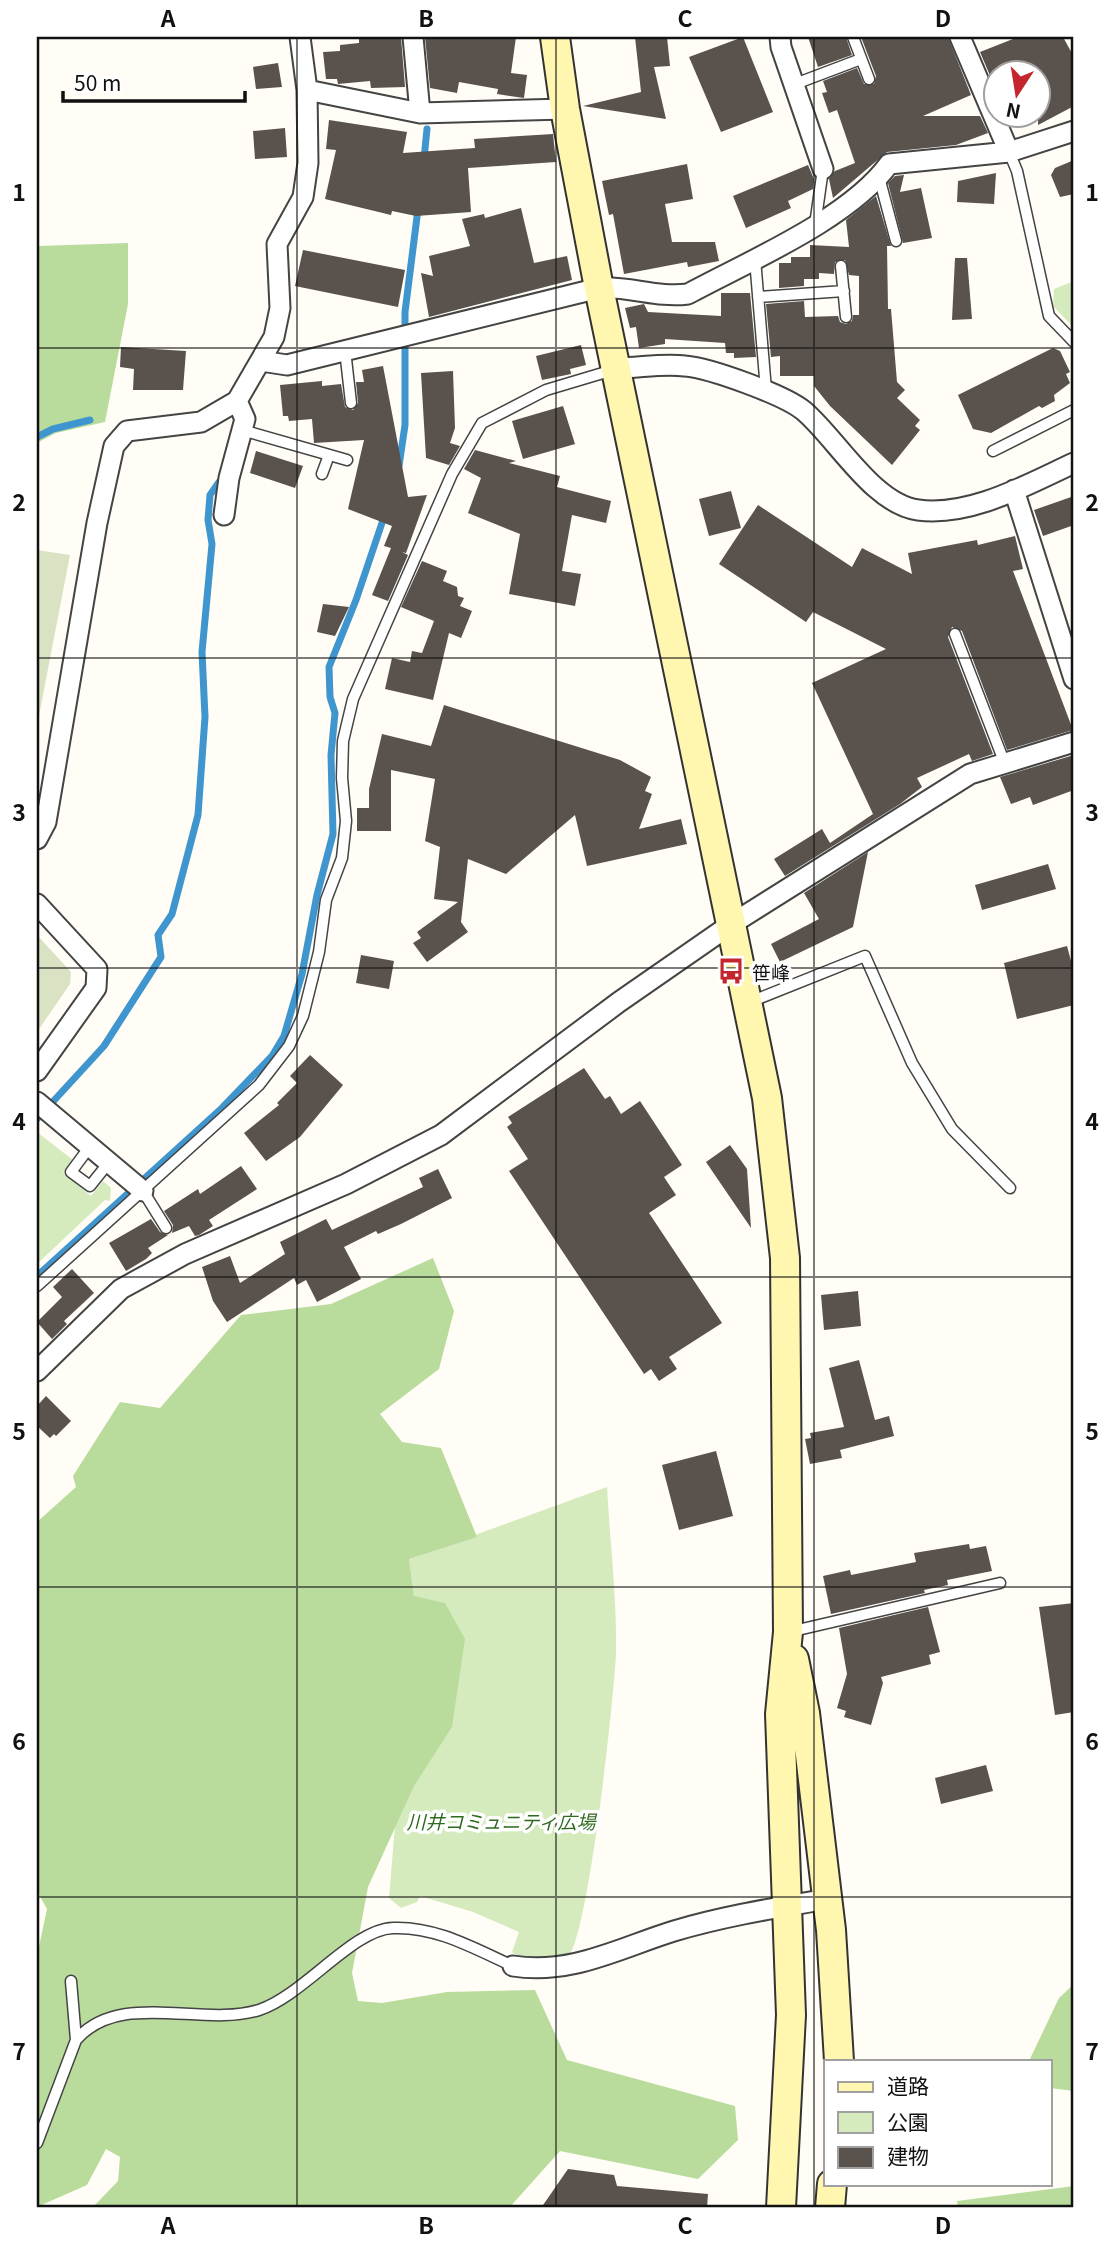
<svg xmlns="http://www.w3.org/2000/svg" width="1111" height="2245" font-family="Georgia,'Noto Sans JP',serif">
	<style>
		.green { fill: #d5ebbd }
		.forest { fill: #b9dc9c }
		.cemetery { fill: #d9e3c4 }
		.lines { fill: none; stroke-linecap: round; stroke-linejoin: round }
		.stream { stroke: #3f96cf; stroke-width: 7 }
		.building { fill: #5a524d }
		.lane-casing { stroke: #444; stroke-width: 13 }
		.street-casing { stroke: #444; stroke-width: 23 }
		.secondary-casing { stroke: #333; stroke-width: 32 }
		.lane { stroke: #fff; stroke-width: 10 }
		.street { stroke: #fff; stroke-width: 19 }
		.secondary { stroke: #fff6b0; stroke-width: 28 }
		.grid { fill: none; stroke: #111; stroke-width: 2; stroke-opacity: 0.55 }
		.labels { text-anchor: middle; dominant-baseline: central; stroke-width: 7; stroke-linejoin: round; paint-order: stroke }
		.poi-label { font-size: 19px; fill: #111; stroke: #fff; text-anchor: start }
		.park-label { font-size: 19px; font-style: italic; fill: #2f6b1f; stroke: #fff }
		.neatline { fill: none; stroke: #111; stroke-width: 2.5 }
		.grid-label { font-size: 23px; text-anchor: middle; font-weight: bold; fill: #111 }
	</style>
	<rect width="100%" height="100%" fill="#fffdf5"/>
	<path class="green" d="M1074,281V328L1053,306L1054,289Z
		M37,1132L73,1160L63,1173L91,1196L103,1181L111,1188L110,1201L105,1200L37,1264Z
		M607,1487C610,1542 617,1598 616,1652C615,1690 588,1940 568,1956C555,1966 524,1961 512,1952L519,1932L473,1912L420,1896L417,1902L401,1908L389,1898L414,1596L409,1559Z"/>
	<path class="forest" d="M37,234L39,246L128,243V304L105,422L56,433L37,443Z
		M433,1258L454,1311L439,1369L380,1414L402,1442L441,1448L477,1537L409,1559L414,1596L445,1603L465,1639L452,1727L414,1786L368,1887L352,1973L358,2001L382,2003L447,1992L535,1990L567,2060L735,2106L738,2140L698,2179L560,2151L509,2208H92L118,2181L120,2157L106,2149L87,2185L37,2207V1956L47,1909L37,1891V1522L76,1487L73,1476L120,1402L160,1408L241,1315L331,1304Z
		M1074,1984V2091L1050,2088V2061H1029L1059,1998Z
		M1074,2186V2208H958L957,2201Z"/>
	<path class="cemetery" d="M37,550L70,555L37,726Z
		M37,935L71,972L70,984L37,1032Z"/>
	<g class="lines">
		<path class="stream" d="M424,159L427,129
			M37,437L53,429L90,420
			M399,466L405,425V312L418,209
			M37,1119L104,1046L161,957L158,935L172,914L198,815L205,717L202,652L212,544L208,520L210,495L219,482
			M37,1276L222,1108L272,1056L284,1036L302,974L317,895L333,834L331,755L335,713L330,697L329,667L356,600L385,514"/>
	</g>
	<path class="building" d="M359,37H401L405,87L371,88L370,81L338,84L337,79H326L323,52L340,51V45L359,43Z
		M425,37H516L511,73L527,75L524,98L497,94L498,89L459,82L457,93L430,88Z
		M635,37H667L670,66L654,67L666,119L583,106L641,92Z
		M743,37L773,112L721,132L689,57Z
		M808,37H846L852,55L818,67Z
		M861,37H948L971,95L923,116H980L988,133L956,145L887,152L833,198L829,179L835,171L855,163L837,110L829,113L822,93L827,92L823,81L857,68L864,84H874L876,76Z
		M1018,37H1063L1074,57V106L1038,125V74H996L994,85L980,52Z
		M278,63L282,87L256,89L253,67Z
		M1007,116H1028L1029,117L1010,124Z
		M329,120L407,132L403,153L475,148L474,139L553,134L556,162L468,168L471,212L416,216L392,211L391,215L325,199L336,150L326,149Z
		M285,128L287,157L255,159L253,131Z
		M1074,160V194L1060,197L1051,175L1055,168Z
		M687,164L693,199L665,204L672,242H715L719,261L688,267L687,262L624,274L613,214L609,215L602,181Z
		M808,165L814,179L813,189L788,201L791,208L746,228L733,196Z
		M996,173L994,204L957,202L958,181Z
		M904,175L900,192L921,188L932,238L903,243L888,183L895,176Z
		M876,196L891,246H887L888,309H891L897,382L905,390L897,398L920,420L915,426L920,430L892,465L830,406L814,386V376H780V356L771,357L766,304L804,301L805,317L838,316L840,322L846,324L852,321L853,315H859V276L849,275L845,260L835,262L834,274L819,273V279H804V286L779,288V263H791V257H810V245L849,247L846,220Z
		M521,208L534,263L567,256L572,280L429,317L421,273L433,276L429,256L470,246L462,219L484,214L485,218Z
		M303,250L405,270L398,307L295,286Z
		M955,258H967L972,319L952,320Z
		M721,293H750L756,357L734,358V353H726L725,343L665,339V344L639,348L636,327L630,328L625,308L644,304L648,312L721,316Z
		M581,345L586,365L570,369L571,374L542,380L536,356Z
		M121,347L186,351L183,390H133L134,369L120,367Z
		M1053,348L1060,351L1070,372L1066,374L1070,383L1054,395L1055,401L1042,408L1039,406L991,433L973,429L958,395Z
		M383,366L408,497L427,495L406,553L402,552L408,555L388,601L372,595L391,548L384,546L392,526L348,509L364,440L314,443L312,419L289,421L288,416H283L280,385L322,381V386L341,384L345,407L353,410L358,403L356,382H364L362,370Z
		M453,371L455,428L450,443L460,446L449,465L426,458L421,373Z
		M563,406L575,444L523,459L512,421Z
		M475,450L516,461L509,463L560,476L557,487L611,501L606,523L572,515L562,571L581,574L575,606L509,594L520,534L468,513L481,478L464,469Z
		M256,451L303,466L295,488L250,473Z
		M731,491L741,528L709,536L699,499Z
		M1074,496V525L1043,536L1034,510Z
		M758,505L852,567L862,548L912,574L908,553L977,540L978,545L1015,536L1023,569L1013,571L1073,730L1007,750L962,631L952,627L948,637L993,754L972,761L969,754L917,778L922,787L900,804L785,876L774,859L822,829L830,843L873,814L812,683L886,649L813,612L806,622L719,564Z
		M422,561L447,571L443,581L457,587L458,596L464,598L460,606L472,611L461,638L449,633L433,700L385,689L392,658L410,662L412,651L422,653L434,621L401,607Z
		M323,604L349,607L335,636L317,632Z
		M444,705L620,760L651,777L645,791L652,794L639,829L681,819L687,844L587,866L575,815L506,874L468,859L461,922L468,932L427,962L413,943L421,938L417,932L458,902L434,899L440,847L425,841L435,779L391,770V831H357V808H369V789L382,734L431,746Z
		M1074,755V790L1033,805L1030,797L1011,804L1000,777Z
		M868,852L853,927L780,962L771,944L819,919L804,893Z
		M1048,864L1056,889L982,910L975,885Z
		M1067,946L1074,972V1005L1017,1019L1004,963Z
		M361,955L394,961L389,989L356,983Z
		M310,1055L343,1085L300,1137L266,1161L244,1133L279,1105L277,1103L297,1083L290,1076Z
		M584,1068L605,1099L610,1096L621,1114L640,1101L682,1165L664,1177L676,1195L649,1213L722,1323L669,1357L677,1369L659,1381L651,1369L644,1374L509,1171L528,1159L507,1127L512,1123L508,1117Z
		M730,1145L747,1169L751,1228L706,1162Z
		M241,1166L257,1189L209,1220L213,1226L199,1235L195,1236L189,1226L172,1233L173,1225L164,1211L198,1189L200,1194Z
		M438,1169L452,1198L401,1224L378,1234L376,1231L344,1247L361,1279L317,1302L306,1280L297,1285L294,1278L227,1322L213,1301L202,1267L230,1256L240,1283L285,1254L280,1242L326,1219L332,1230L423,1187L419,1178Z
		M151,1219L160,1232L168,1235L148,1248L152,1253L146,1259L126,1271L109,1243Z
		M72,1269L94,1293L64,1321L67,1324L52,1339L37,1322L62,1297L53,1287Z
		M858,1291L861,1326L824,1330L821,1295Z
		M859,1360L875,1420L889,1416L894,1436L840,1450L842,1458L810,1464L805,1439L811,1438L810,1433L844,1427L829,1368Z
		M46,1396L71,1421L56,1436L54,1434L50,1438L37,1426V1406Z
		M716,1451L733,1516L679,1530L662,1465Z
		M969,1544L970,1549L986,1546L992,1571L947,1580L948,1585L924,1590L925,1593L831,1614L823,1576L850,1570L851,1575L916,1562L914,1553Z
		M1074,1603V1712L1055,1715L1039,1607Z
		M928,1607L940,1652L929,1655L931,1664L881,1677L883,1683L871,1725L844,1717L846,1711L837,1708L847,1674L839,1628Z
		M986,1765L993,1791L941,1804L935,1778Z
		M568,2169L614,2175L617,2186L708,2194L707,2208H541Z"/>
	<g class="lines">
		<g class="lane-casing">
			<path id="lane" d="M853,37L869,79
				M795,84L861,59
				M1009,152L1017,171L1049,316L1074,342
				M879,177L896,241
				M815,225L823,169
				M755,259L766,390
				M841,266L846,317
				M758,297L844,291
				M345,350L351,403
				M242,430L347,460
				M993,451L1074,410
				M322,474L329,455
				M955,634L1005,764
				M750,1002L865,956L912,1063L952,1129L1010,1188
				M91,1145L71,1172L90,1186L110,1161
				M143,1191L166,1228
				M37,1286L259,1085L289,1046L303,1016L319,952L326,900L342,858L346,821L342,778L343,741L353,699L452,474L482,423L546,390L613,370
				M789,1632L1000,1583
				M71,1981L76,2040
				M37,2143L76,2040C120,1989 202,2028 259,2010C304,1995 353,1929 393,1928C436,1926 475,1949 513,1966"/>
		</g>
		<g class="street-casing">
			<path id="street" d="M413,37L420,113
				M780,37L781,47L823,169
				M960,37L1009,152
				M307,90L420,113L565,109
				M261,361L287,365L599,288C630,286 657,298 688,294C749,261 849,219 889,164L1009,152L1074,131
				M616,368C639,368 663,363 685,366C710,368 785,395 804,411C837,439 873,504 918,510C971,517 1028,484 1074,463
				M1014,490L1074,679
				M224,515L229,478L245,419L237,401
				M37,839L46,822L97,523L114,446L127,431L201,422L237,401L274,337L280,308L277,244L303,197L308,163L307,90L300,37
				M37,904L97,969L96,988L37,1071
				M37,1102L143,1191
				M37,1371L121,1289L185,1254L346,1184L441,1135L619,1002L730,925L970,774L1074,742
				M513,1966C572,1975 619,1948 674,1931C724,1916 775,1908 827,1899"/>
		</g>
		<g class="secondary-casing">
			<path id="secondary" d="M555,37L565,109L599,288L767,1098L785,1258L788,1632L780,1714L791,2015L781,2208
				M794,1659L805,1713L831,1930L839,2061
				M830,2208L832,2184"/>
		</g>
		<use href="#lane" class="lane"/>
		<use href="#street" class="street"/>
		<use href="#secondary" class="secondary"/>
	</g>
	<path class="grid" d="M297,37V2208M556,37V2208M814,37V2208M37,348H1074M37,658H1074M37,968H1074M37,1277H1074M37,1587H1074M37,1897H1074"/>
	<defs>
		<g id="bus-bare" transform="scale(2.1)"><path d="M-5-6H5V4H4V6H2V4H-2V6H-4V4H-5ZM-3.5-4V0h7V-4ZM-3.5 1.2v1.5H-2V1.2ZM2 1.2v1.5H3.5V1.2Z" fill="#c4262e" stroke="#fff" stroke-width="2.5" paint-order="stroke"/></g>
	</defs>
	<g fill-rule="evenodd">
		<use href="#bus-bare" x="731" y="971"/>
	</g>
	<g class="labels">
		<g class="poi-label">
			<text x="752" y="971">笹峰</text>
		</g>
		<g class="park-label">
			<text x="501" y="1820">川井コミュニティ広場</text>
		</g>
	</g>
	<rect width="1111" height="2245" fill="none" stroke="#ffffff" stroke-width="77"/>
	<rect x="824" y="2060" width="228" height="126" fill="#ffffff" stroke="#a0a0a0" stroke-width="2"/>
	<rect x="838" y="2082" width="35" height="10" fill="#fff6b0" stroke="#a0a0a0" stroke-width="2"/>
	<text x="887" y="2094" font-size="21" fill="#111111">道路</text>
	<rect x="838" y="2112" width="35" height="21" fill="#d5ebbd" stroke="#a0a0a0" stroke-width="2"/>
	<text x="887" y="2130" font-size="21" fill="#111111">公園</text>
	<rect x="838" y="2147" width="35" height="21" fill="#5a524d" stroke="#a0a0a0" stroke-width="2"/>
	<text x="887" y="2164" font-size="21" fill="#111111">建物</text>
	<g transform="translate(1017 94) rotate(192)"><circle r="33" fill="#ffffff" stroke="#a0a0a0" stroke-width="2"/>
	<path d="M0-5L12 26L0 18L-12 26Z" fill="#c4262e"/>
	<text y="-10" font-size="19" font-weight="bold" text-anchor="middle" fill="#111111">N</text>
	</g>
	<path d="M63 91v10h182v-10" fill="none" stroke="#111111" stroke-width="3.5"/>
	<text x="74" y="91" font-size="21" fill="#111111" stroke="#ffffff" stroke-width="5" paint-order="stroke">50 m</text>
	<rect x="38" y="38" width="1034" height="2168" class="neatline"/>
	<g class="grid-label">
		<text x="168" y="27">A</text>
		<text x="426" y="27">B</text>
		<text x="685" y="27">C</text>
		<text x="943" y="27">D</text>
		<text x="19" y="201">1</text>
		<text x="1092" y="201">1</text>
		<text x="19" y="511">2</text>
		<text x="1092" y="511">2</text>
		<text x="19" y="821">3</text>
		<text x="1092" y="821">3</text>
		<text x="19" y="1130">4</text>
		<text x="1092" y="1130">4</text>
		<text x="19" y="1440">5</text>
		<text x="1092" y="1440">5</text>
		<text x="19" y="1750">6</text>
		<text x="1092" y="1750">6</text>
		<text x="19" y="2060">7</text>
		<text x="1092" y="2060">7</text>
		<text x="168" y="2234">A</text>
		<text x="426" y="2234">B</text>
		<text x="685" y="2234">C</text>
		<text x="943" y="2234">D</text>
	</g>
</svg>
